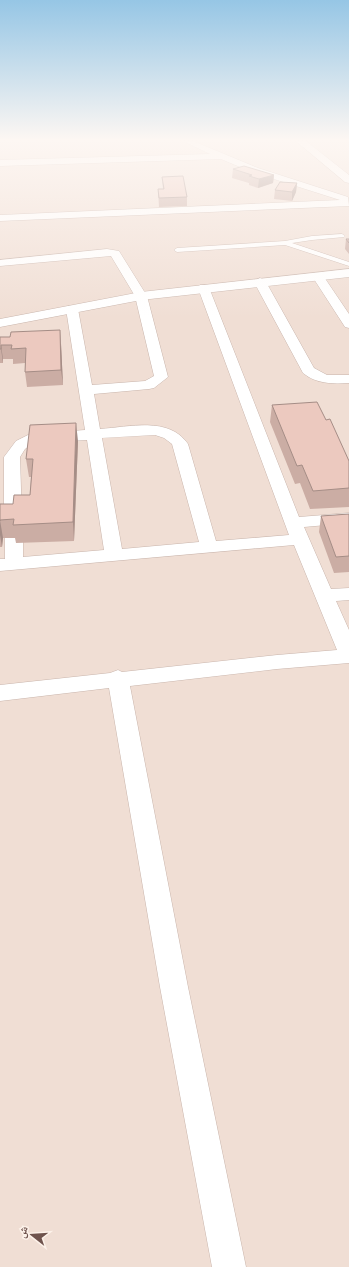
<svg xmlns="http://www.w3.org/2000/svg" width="349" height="1267" font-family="Montserrat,'Noto Naskh Arabic',sans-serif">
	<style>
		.residential { fill: #f0ded4 }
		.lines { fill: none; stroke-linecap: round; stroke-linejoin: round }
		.service-casing { stroke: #c9b5ac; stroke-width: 1 }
		.minor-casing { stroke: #c9b5ac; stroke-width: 1 }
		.tertiary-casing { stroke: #c9b5ac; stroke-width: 1 }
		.service { fill: #fff; fill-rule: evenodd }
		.minor { fill: #fff; fill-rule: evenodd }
		.tertiary { fill: #fff; fill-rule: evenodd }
		.wall { fill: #cbada4 }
		.shaded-wall { fill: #a58d86 }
		.building { fill: #ecc9bf; stroke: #a58d86 }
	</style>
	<rect width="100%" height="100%" fill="#faeee5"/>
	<path class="residential" d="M0,141H349V1267H0Z"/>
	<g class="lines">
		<g class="service-casing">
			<path id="service" d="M342,234L345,236L344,237L312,240L292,243L349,262V266L285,245L177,252L174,250L177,248L285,241L312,236Z"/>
		</g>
		<g class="minor-casing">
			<path id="minor" d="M183,141H193L258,168L348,197L349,206L0,221V215L340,200L252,172L221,159L0,166V160L210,154Z
				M107,249L119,251L147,296L168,377L154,388L149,389L94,394L100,429C129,427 169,416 188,444L216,541L289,535L198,288L200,285H208L299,517L349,513V523L304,527L331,589L349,588V600L336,601L349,630V663L277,669L130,686L188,987L246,1267H212L160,987L109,688L0,701V685L110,673L118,670L122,672L277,655L337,650L294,545L0,571V559H5V538L8,534L14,533L20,534L23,538V557L104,550L87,440L33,443L25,449L20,457L22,522L19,526L13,527L7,526L4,522V457L16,441L30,434L85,430L66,309L68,306H76L78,309L92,385L145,381L154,376L135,296L111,256L0,266V260ZM155,435L164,438L172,444L199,542L122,549L102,438Z
				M318,273L322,274L349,314V328L345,327L312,276L314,274Z
				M260,278L264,280L266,282L314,368L327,375H349V383C333,384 316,384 303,373L254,282L256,280Z"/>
		</g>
		<g class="tertiary-casing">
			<path id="tertiary" d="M296,141H306L349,175V183L345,182Z
				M349,269V277L141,300L0,327V319L141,292Z"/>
		</g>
		<use href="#service" class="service"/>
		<use href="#minor" class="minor"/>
		<use href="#tertiary" class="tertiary"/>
	</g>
	<path class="wall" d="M233,169L274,175L273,183L258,188L249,185V183L232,178Z
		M162,177L187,197V206L159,207L158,189H163Z
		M297,183L296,192L292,201L274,199L275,190Z
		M346,239H349V254L345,249Z
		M0,337L61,344L63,385L27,387L25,372V363L13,364V359H3V363H0Z
		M272,405L326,420L349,461V507L310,509L300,483L295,484L270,422Z
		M78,441L74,541L16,543L15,538H3L2,547H0V504H13L30,495L31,477H29L26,459Z
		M349,514V572L334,573L319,532L321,516Z"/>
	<path class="shaded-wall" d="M274,175L273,183L258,188L259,179Z
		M297,183L296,192L292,201V192Z
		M60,330L61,344L63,385L61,370Z
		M1,345L3,359V363L1,349Z
		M76,423L78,441L74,541L73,522Z
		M0,520L3,538L2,547L0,535Z"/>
	<path class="building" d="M244,166L274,175L259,179L249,176L252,175L233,169Z
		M183,176L187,197L159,198L158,189H164L162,177Z
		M280,182L297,183L292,192L275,190Z
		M346,239H349V243Z
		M60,330L61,370L25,372L26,348L11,349L12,345H1V349H0V337H10L11,332Z
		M317,402L326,420L330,419L349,461V488L313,491L302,465L297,466L272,405Z
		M76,423L73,522L13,525L14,519L0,520V521V504H13L14,495H30L33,459H26L30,425Z
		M349,514V556L336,557L321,516Z"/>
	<linearGradient id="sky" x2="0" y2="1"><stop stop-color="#96c6e5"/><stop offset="0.44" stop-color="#fdf7f3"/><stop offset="1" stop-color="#fdf7f3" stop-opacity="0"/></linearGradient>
	<rect width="349" height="318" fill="url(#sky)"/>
	<g transform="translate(32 1235) rotate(287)" stroke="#fdf2ea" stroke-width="3" paint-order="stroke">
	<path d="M0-3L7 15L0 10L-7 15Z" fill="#6f534d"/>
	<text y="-6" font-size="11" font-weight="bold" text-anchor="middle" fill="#6f534d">ش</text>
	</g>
</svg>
